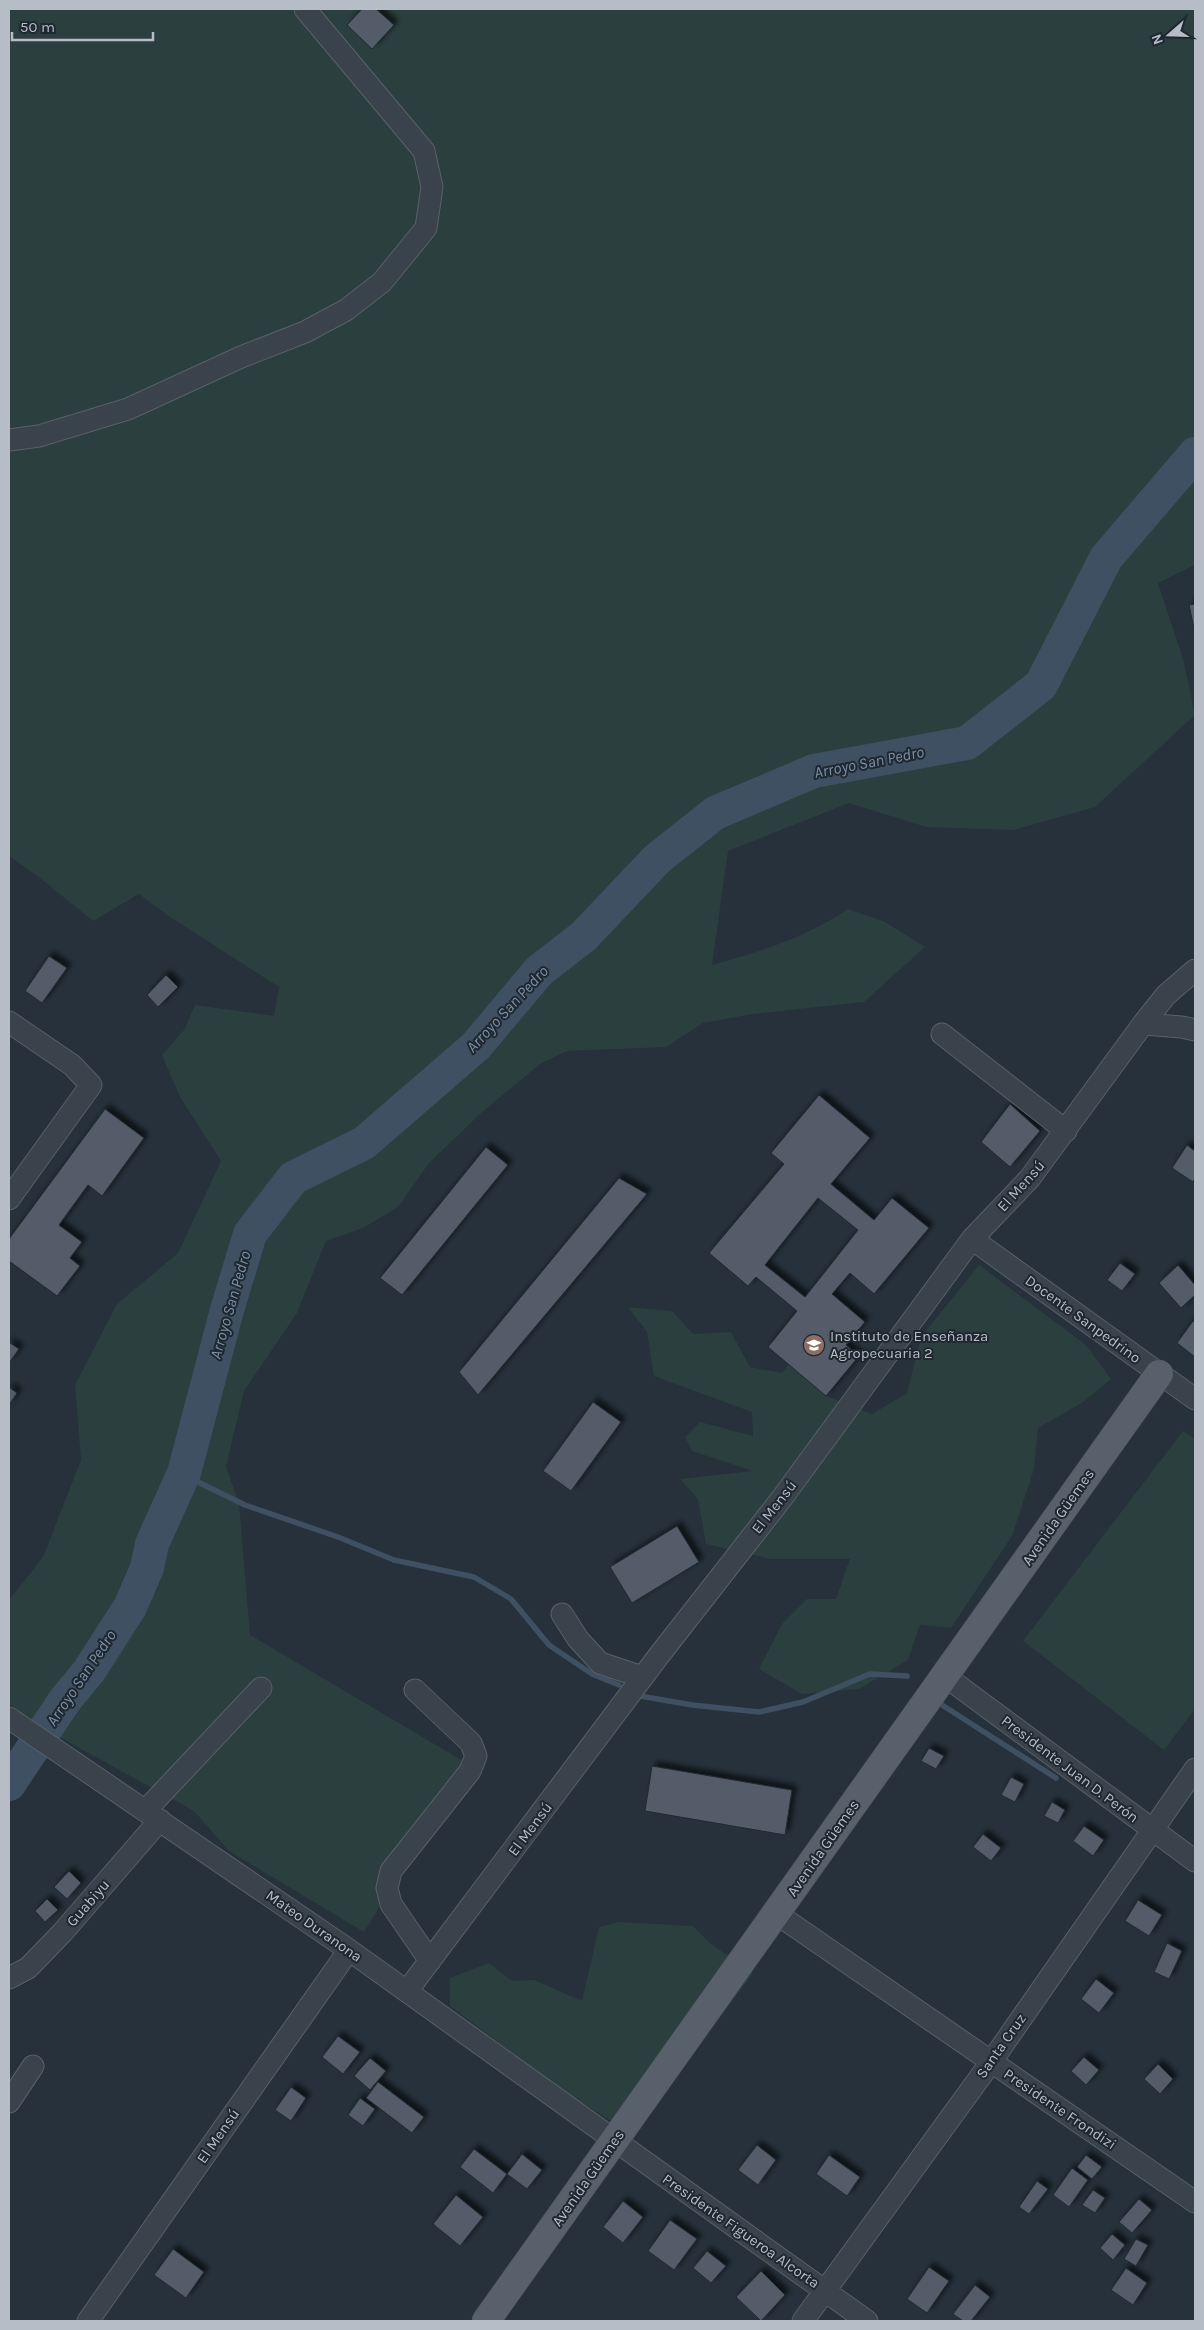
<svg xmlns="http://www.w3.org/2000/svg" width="1204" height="2330" font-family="Karla,sans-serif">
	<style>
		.green { fill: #2b3f3e }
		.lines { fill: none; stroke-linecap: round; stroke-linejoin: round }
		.stream { stroke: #3e5062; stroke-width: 5.5 }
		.river { stroke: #3e5062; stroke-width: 34 }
		.building { fill: #525c68; stroke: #212932; fill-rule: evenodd; filter: url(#shadow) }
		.minor-casing { stroke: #586069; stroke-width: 23 }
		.major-casing { stroke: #464e57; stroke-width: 29 }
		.minor { stroke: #3a424b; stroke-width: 21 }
		.major { stroke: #58616b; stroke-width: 28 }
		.labels { text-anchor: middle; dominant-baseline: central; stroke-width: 4; stroke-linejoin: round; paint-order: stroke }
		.street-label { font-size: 15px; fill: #b6bdc6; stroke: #1f2730 }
		.poi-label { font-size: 15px; fill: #b6bdc6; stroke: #1f2730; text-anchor: start }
		.water-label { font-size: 16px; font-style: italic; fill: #7a90a7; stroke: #1f2730 }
	</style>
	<defs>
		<filter id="shadow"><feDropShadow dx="4.5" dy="-4.5" stdDeviation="2.5" flood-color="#0009"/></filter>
	</defs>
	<rect width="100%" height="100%" fill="#26313b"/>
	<path class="green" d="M9,9H1195V565L1158,583L1184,662L1195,715L1095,807L1013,830L926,827L849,803L728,851L712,965C761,951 805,938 848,909L885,922L925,947L864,1002L753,1014L703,1023L666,1047L567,1051L540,1064L481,1113L429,1163L398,1207L363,1228L326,1241L297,1313L244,1391L226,1467L239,1503L250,1635L468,1764L364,1932L229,1851L194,1811L43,1728L9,1704V1600L43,1557L81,1460L75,1385L117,1304L178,1253L221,1161L180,1097L162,1055L184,1030L195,1005L274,1016L279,987L170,917L139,894L93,921L40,878L9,856Z
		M979,1265L1086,1345L1111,1379L1082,1403L1038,1428L1034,1469L1012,1536L951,1628L920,1625L908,1660L859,1689L802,1694L759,1669L782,1624L807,1599H836L850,1559H770L706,1544L698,1499L680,1479L753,1471L692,1451L685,1437L700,1422L753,1436L752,1412L654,1376L647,1332L628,1307L672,1311L693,1334L731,1332L750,1367L782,1373L789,1364L826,1396L872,1414L907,1393L921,1337Z
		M1183,1431L1195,1440V1709L1164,1750L1023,1641Z
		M619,1922L693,1926L711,1944L753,1973L633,2135L558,2087L450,2006V1978L489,1963L512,1981L534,1980L582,2001L599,1927Z"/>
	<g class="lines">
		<path class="stream" d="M184,1473L196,1481L245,1505L338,1537L394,1560L474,1577L511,1599L549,1645L592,1674L619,1685
			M640,1696L692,1705L759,1712L803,1702L870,1674L907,1676
			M942,1705L1056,1778"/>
		<path class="river" d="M9,1784L65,1700L89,1671L130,1607L147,1568L152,1544L184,1473L227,1310L250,1234L293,1178L364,1143L476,1046L539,971L584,936L657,859L715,813L814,771L967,743L1041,685L1106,558L1195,454"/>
	</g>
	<path class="building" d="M362,9H376L394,25L372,49L347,25Z
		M1195,604V633L1189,605Z
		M49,956L67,968L42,1003L25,991Z
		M166,975L178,987L158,1007L147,995Z
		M819,1095L870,1138L831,1184L874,1220L892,1198L929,1228L874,1294L850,1273L832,1294L865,1322L846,1345L859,1356L826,1396L768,1347L797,1311L756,1277L748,1286L709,1253L784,1164L771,1153ZM818,1198L858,1230L805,1297L765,1265Z
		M1010,1104L1040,1131L1010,1167L981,1142Z
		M105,1109L144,1138L102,1196L88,1185L59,1225L82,1242L70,1258L80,1266L57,1296L9,1261V1239Z
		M1187,1145L1195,1151V1178L1193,1182L1172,1168Z
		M486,1147L508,1165L402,1295L380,1278Z
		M619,1178L647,1194L478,1395L459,1372Z
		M1120,1263L1135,1274L1122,1291L1107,1280Z
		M1178,1265L1195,1285V1295L1181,1308L1159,1283Z
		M1193,1321L1195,1322V1357L1177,1343Z
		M9,1342L19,1349L9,1363Z
		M9,1387L17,1393L9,1405Z
		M593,1402L621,1422L571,1491L543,1471Z
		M677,1526L699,1562L632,1603L610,1567Z
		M929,1748L944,1756L936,1769L921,1761Z
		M652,1766L792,1790L785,1835L645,1811Z
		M1011,1777L1024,1784L1015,1802L1001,1795Z
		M1052,1802L1065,1810L1058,1823L1044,1816Z
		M1084,1826L1104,1840L1093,1856L1073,1841Z
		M983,1834L1001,1848L991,1861L973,1847Z
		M69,1871L81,1883L67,1899L54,1887Z
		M47,1899L58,1910L45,1922L35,1911Z
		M1138,1900L1162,1915L1149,1936L1125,1921Z
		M1167,1943L1182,1951L1169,1979L1154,1972Z
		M1096,1979L1114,1993L1099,2013L1081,1999Z
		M338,2036L360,2052L343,2074L322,2057Z
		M1084,2057L1099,2070L1086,2085L1071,2071Z
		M370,2058L386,2071L370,2090L354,2076Z
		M1158,2064L1173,2079L1160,2094L1144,2079Z
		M378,2082L424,2117L412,2133L366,2098Z
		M291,2087L306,2098L291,2121L275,2110Z
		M360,2098L375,2109L363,2126L348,2115Z
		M757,2145L776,2160L758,2185L738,2170Z
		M474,2149L507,2174L493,2193L460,2167Z
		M522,2154L542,2170L527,2189L507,2174Z
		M829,2155L860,2177L847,2196L816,2174Z
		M1086,2155L1102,2167L1092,2179L1077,2167Z
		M1072,2168L1088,2180L1069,2207L1053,2195Z
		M1037,2181L1048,2189L1029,2214L1019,2207Z
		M1093,2190L1105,2198L1095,2213L1082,2205Z
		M456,2195L483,2217L460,2246L433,2224Z
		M1139,2199L1152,2210L1132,2233L1119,2222Z
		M623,2201L643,2217L623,2243L603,2227Z
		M670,2220L697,2239L674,2270L648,2251Z
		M1112,2234L1125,2245L1113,2260L1100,2248Z
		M1136,2239L1148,2245L1136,2266L1124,2259Z
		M173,2249L204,2272L186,2298L154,2275Z
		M707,2251L726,2266L711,2283L693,2268Z
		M929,2267L949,2281L927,2313L907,2299Z
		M1126,2268L1147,2283L1133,2305L1111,2290Z
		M761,2271L785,2295L761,2321L736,2297Z
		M975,2285L990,2297L971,2321H963L953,2314Z"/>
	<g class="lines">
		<g class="minor-casing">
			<path id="minor" d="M9,440L39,436L128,409L241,357L305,332L346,310L382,282L426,228L432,187L424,151L305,9
				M9,1022L72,1065L91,1085L9,1199
				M1143,1024L1182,1027L1195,1030
				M942,1034L1066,1131
				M972,1239L1195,1399
				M562,1614L578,1639L600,1663L642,1677
				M945,1676L1195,1861
				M415,1690L471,1743L476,1756L470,1771L391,1871L387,1888L391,1904L430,1961
				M9,1718L349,1950L867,2321
				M145,1811L261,1688
				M777,1914L1195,2202
				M9,1978L28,1968L62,1933L160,1820
				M407,1991L657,1658L782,1498L972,1239L1030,1178L1143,1024L1166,995L1195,970
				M9,2102L33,2066
				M88,2321L349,1950
				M803,2321L991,2062L1195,1769"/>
		</g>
		<g class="major-casing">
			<path id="major" d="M486,2321L1159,1374"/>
		</g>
		<use href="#minor" class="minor"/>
		<use href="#major" class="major"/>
	</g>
	<defs>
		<g id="school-disc" transform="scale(1.125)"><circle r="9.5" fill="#8d6e63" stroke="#1f2730"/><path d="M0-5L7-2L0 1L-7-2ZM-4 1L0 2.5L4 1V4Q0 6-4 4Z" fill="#fff"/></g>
	</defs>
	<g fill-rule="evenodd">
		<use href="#school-disc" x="814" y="1345"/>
	</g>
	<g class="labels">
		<g class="street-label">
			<text transform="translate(1021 1186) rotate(-48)">El Mensú</text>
			<text transform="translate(1083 1319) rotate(36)">Docente Sanpedrino</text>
			<text transform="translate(774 1507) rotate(-52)">El Mensú</text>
			<text transform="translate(1058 1517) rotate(-55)">Avenida Güemes</text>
			<text transform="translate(1070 1769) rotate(37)">Presidente Juan D. Perón</text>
			<text transform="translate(530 1829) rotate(-53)">El Mensú</text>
			<text transform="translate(823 1848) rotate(-55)">Avenida Güemes</text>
			<text transform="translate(88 1903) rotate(-49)">Guabiyu</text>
			<text transform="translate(314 1926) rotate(35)">Mateo Duranona</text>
			<text transform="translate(1001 2046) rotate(-55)">Santa Cruz</text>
			<text transform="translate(1060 2109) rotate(34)">Presidente Frondizi</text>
			<text transform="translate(218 2136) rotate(-55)">El Mensú</text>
			<text transform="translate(588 2178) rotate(-55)">Avenida Güemes</text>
			<text transform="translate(741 2231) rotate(35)">Presidente Figueroa Alcorta</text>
		</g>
		<g class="poi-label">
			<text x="830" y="1336">Instituto de Enseñanza<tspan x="830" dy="17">Agropecuaria 2</tspan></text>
		</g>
		<g class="water-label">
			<text transform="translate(869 762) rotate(-11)">Arroyo San Pedro</text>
			<text transform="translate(507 1009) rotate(-47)">Arroyo San Pedro</text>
			<text transform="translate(230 1305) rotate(-74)">Arroyo San Pedro</text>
			<text transform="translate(81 1678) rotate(-56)">Arroyo San Pedro</text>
		</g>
	</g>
	<rect width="1204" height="2330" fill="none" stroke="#b6bdc6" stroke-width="20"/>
	<g transform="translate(1169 35) rotate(250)" stroke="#1f2730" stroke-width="4" paint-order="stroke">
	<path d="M0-4L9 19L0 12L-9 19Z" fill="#b6bdc6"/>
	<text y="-8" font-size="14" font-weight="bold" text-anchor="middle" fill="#b6bdc6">N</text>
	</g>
	<path d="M12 32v8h141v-8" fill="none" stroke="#b6bdc6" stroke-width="2.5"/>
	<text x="20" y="32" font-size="15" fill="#b6bdc6" stroke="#1f2730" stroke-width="4" paint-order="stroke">50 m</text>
</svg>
